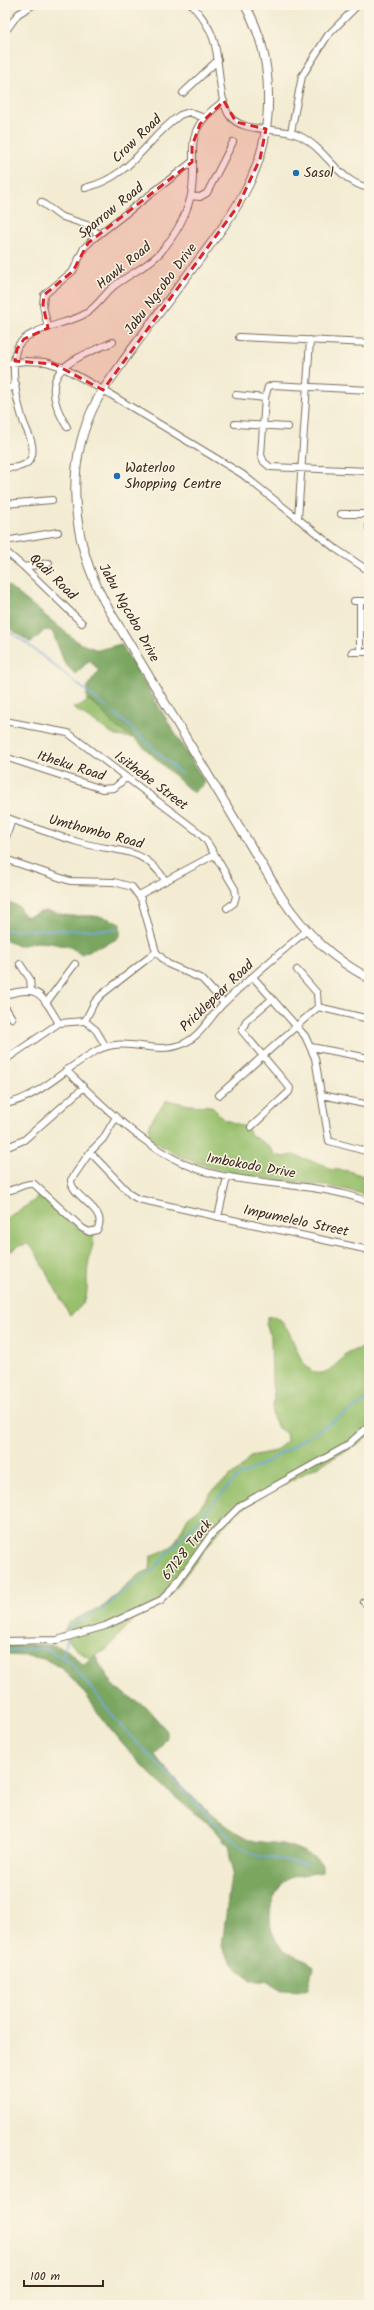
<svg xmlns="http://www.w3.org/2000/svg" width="374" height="2310" font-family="Kalam,sans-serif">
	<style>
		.green { fill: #98c06d; stroke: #6a7546 }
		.forest { fill: #7aa660; stroke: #5a683f }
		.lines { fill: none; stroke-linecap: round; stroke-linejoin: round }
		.stream { stroke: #75a9e2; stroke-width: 1.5 }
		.minor-casing { stroke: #7b6e5d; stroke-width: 8 }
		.secondary-casing { stroke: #7b6e5d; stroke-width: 10 }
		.minor { stroke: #fff; stroke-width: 6 }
		.secondary { stroke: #fff; stroke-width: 8 }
		.marked { fill: #d62828; fill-opacity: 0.2; stroke: #d62828; stroke-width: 3; stroke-dasharray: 8 5; stroke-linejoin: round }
		.poi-dot { fill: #1f6fb2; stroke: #fcf5e5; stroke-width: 1.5 }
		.labels { text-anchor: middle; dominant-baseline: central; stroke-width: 3; stroke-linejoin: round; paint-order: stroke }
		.street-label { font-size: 14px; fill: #3b2a1e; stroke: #fcf5e5 }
		.poi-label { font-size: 14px; fill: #3b2a1e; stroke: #fcf5e5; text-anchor: start }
	</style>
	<rect width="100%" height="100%" fill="#fcf5e5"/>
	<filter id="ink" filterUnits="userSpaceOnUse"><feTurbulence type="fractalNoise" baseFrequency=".025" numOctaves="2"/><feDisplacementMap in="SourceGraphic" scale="8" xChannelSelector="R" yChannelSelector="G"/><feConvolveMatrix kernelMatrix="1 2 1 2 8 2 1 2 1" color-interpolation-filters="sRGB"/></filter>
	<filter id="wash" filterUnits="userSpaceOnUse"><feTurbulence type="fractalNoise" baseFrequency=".012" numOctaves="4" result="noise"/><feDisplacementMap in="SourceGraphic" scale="16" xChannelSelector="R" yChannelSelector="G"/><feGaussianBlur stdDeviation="0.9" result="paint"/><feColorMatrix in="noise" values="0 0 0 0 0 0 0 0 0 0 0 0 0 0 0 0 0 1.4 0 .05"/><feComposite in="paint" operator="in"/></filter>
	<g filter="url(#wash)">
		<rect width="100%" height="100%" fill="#f3ecd3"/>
		<path class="green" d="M87,699L98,707L115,726L134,738L116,736L73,708L86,703Z
			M167,1100L189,1105L211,1106L224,1119L247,1128L251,1135L269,1146L275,1155L284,1157L292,1155L325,1165L328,1169L349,1171L369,1178V1197C348,1188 323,1186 300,1183C246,1176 195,1171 149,1138C146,1122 158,1112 167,1100Z
			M40,1192L83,1232L94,1235C94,1246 89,1255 88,1266C85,1292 93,1298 70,1316L35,1251L28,1244L18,1246L12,1251L5,1248V1219L34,1201Z
			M274,1316C295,1327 293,1358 312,1371C325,1380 339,1360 349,1353C355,1349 362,1348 369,1346V1436L348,1450L253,1501L237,1512L222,1528L172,1592L134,1619L106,1650L90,1658L79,1652L63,1634L69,1622L104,1606L137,1576L150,1569L151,1556L168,1549L176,1541L188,1517L199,1509L212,1491L241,1468L250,1456L275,1451L287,1441L286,1433L278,1428L272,1415L274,1396L272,1382L271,1337L266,1324L268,1317Z"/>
		<path class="forest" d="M5,583L79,643L98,650L121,644L205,783L193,793L134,738L115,726L98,707L87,699V687L99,671L90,660L75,674L65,664L52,631L45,630L31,643L5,625Z
			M11,903L19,907L24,916C33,917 39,911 47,911C56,912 64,916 72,916C88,916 105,914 120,924V936C112,944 93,948 82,954L70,947L50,943L37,942L18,946L5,940V906Z
			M5,1645H53L67,1650L84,1665L90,1658L97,1656L99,1663L116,1689L146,1707L167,1731V1737L155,1755C175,1782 219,1826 251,1840C260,1843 271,1842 281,1844C294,1846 312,1855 322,1863V1872C313,1874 302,1874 293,1877C267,1887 263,1930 282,1948C292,1957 303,1955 313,1967L308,1989L305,1991L282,1990L267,1981H250C241,1971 225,1959 222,1946L230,1883L233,1873L229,1858L230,1846C221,1839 217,1830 209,1824C172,1797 139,1765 110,1729C93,1708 78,1677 53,1663C39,1655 20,1656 5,1655Z"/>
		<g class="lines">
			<path class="stream" d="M5,629L26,643L125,722L181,774
				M5,930H116
				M67,1634L69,1627L103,1609L125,1590L151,1572L236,1478L272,1459L369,1399
				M5,1651L45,1648L69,1661L121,1726L232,1840L254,1855L307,1864
				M63,1657L66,1640"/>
		</g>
	</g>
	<g filter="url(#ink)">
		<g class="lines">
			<g class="minor-casing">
				<path id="minor" d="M192,5C200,15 209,25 213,38C221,60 217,95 229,115C241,134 280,126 300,136C327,149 337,181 369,188
					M8,28L18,14L33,5
					M183,93L218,60
					M291,132L302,76L328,35L358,5
					M85,188C133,176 144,141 180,115L189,112L204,118
					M191,196L200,197L207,193L233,142
					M41,202L60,216L90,226L98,234
					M48,328L43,305L44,295L73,271L84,248L93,239L192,162
					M239,337L369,343
					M5,364L25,361L46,362L62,367L103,390L242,474L336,549L369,571
					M369,390L273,385L268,387L265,398L261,455L264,462L270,467L369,471
					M5,391L16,384
					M236,395L265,398
					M235,424L288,427
					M67,427C33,371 69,361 113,342
					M5,468C16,468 29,467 32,455C35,442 25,429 22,417C16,398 10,367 17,348C24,329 67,324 83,315C96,309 103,295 114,286C129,274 147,267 160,253C175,236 189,212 192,189C197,146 181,131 224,101
					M5,504L52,500
					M341,514H369
					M298,519L310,340
					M369,528V516
					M5,541L58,532
					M5,551L24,567L82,623
					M24,567L49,563
					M354,601H369
					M352,652H369
					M360,652V601
					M5,721L68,733L197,831L206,840L235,889L236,896L234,903L227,908
					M5,757L102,789L114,788L126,778
					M5,817C29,826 54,835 78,842C114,853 142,844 165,880
					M5,840L12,820
					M5,859L70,881L114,882L132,887L141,899L156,952L168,964L202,979L224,1003
					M139,895L214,855
					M20,964L30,979L31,990
					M253,977L305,1036L315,1058L329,1141L369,1152
					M5,995C41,984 41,995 59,1023
					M46,1003L75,964
					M5,1007L12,1018
					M318,1007L369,1019
					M85,1021L94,1003L101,995L156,952
					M311,1047L369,1058
					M5,1060L59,1023L85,1021L96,1030L106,1047
					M66,1070C108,1111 155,1160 214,1174C265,1186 320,1183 369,1202
					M219,1095L318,1007L317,993L297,970
					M322,1095L369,1105
					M5,1104C39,1098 66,1067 96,1051C126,1035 152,1055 180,1045C199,1039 209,1018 223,1004C249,978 278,955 306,931
					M251,1127L289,1092L290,1088L242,1031L246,1021L272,999
					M5,1148L24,1140L83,1088
					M90,1152L131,1195L138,1199L369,1250
					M5,1191C15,1191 25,1182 34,1184L82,1228L89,1232L97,1230C110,1209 71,1198 71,1180L90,1152L103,1139L116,1117
					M218,1217L227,1177
					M364,1602L369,1607
					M5,1641L57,1640L105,1626L161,1600L174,1587L211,1535L241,1505L345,1447L369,1426"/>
			</g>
			<g class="secondary-casing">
				<path id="secondary" d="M245,5C261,33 268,62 268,94C270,160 242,203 204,253C177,289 150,324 124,360C115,374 104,387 96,402C63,466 72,541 105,603L282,898C305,933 332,959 369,978"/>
			</g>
			<use href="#minor" class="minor"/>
			<use href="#secondary" class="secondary"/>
		</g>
	</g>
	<path class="marked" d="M224,101L236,122L266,129L260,159L238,206L103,390L54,364L15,361L17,349L24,339L48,328L43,305L44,295L73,271L88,243L192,162V146L200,124Z"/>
	<g class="poi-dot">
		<circle cx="296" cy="173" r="4"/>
		<circle cx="117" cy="476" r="4"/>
	</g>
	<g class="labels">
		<g class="street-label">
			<text transform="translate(137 139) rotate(-44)">Crow Road</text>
			<text transform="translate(111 211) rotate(-39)">Sparrow Road</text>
			<text transform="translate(124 266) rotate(-39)">Hawk Road</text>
			<text transform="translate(161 289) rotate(-53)">Jabu Ngcobo Drive</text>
			<text transform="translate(53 577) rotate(44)">Qadi Road</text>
			<text transform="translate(129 613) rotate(61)">Jabu Ngcobo Drive</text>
			<text transform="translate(71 766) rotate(18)">Itheku Road</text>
			<text transform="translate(151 781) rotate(37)">Isithebe Street</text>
			<text transform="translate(96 832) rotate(15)">Umthombo Road</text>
			<text transform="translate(217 996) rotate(-44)">Pricklepear Road</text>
			<text transform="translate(251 1166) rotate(10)">Imbokodo Drive</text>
			<text transform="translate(296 1221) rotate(12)">Impumelelo Street</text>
			<text transform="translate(187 1550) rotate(-52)">67128 Track</text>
		</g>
		<g class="poi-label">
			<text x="304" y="173">Sasol</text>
			<text x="125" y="468">Waterloo<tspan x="125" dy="16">Shopping Centre</tspan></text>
		</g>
	</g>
	<rect width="374" height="2310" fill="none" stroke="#fcf5e5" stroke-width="20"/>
	<path d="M24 2280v6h79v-6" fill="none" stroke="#3b2a1e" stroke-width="2"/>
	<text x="30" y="2280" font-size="12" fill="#3b2a1e" stroke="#fcf5e5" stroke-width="3" paint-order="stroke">100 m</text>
</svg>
